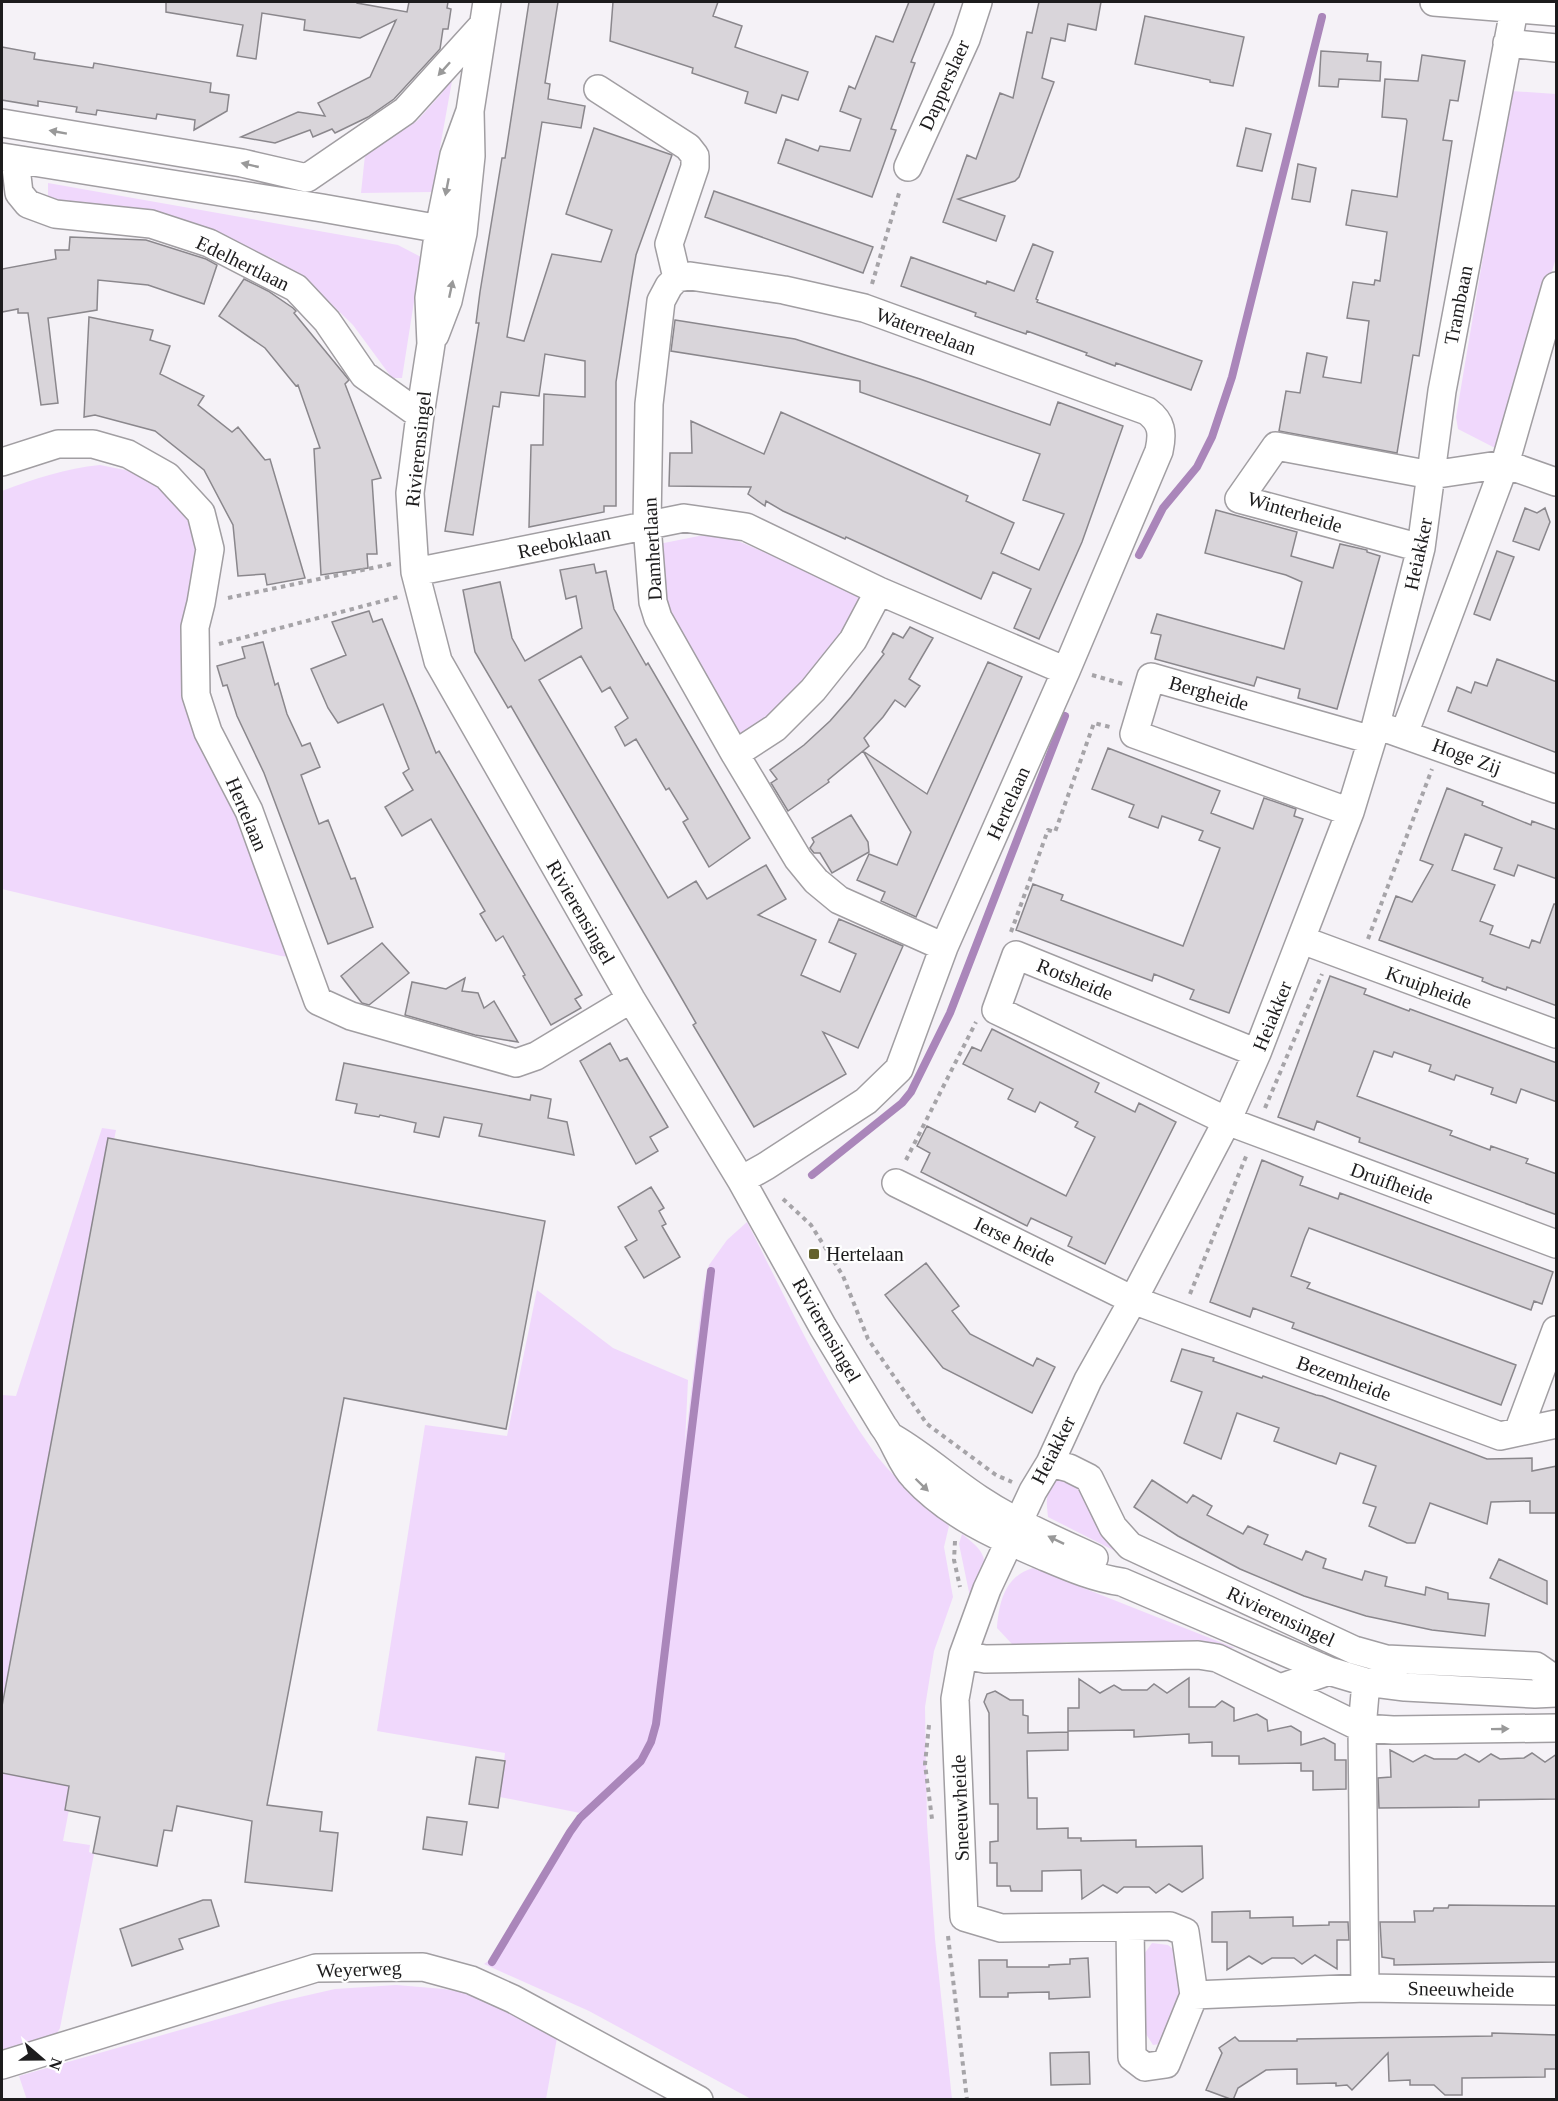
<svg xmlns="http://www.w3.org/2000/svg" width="1558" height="2101" font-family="Georgia,serif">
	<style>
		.green { fill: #f0d8fc }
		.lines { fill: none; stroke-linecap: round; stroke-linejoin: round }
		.stream { stroke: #aa86ba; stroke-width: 8 }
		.building { fill: #d9d5da; stroke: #8a878c; stroke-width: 1.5 }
		.minor-casing { stroke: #a19ea2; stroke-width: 30 }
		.path { stroke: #a6a4a8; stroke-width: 4; stroke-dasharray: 4.5 4.5; stroke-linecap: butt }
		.minor { stroke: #fff; stroke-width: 27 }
		.oneway { fill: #999 }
		.poi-dot { fill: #64612d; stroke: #fff; stroke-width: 2 }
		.labels { text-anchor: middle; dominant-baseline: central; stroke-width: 4.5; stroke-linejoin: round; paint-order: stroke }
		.street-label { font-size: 20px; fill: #1d1c1d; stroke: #fff }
		.poi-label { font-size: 20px; fill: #1d1c1d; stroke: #fff; text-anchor: start }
	</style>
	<rect width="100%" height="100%" fill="#f5f2f7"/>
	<path class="green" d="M454,70L432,192L361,193L365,155L417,121L442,93Z
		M1511,91L1556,94V258L1497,449L1458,429L1456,417Z
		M48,183L398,245L421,257L402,378H392L353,325L318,291L274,259L240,245L48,207Z
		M100,465L125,470L151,480L168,492L190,520L204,554L187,671L291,957L281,956L2,889V491C34,479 66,468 100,465Z
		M699,536H719L738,541L872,598L774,716L739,740L655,595L639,548Z
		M102,1128L116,1130L2,1702V1395L16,1396Z
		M747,1222C787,1300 823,1381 874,1452C893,1478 925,1505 949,1526L944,1547L953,1597L934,1651L925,1707L927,1824L935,1939L952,2099H751L589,2011L484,1964L494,1957L500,1949L585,1814L500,1797L505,1753L377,1731L425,1425L507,1436L537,1290L613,1348L688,1380L685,1443L703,1292L709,1265L727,1240Z
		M1060,1477H1067L1084,1496L1095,1519L1117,1552L1048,1517C1046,1497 1045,1491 1060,1477Z
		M962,1534C996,1560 984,1563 970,1597L959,1544Z
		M1033,1568L1235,1648L1066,1642L1037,1646L1012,1644L997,1628C999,1602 1005,1576 1033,1568Z
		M2,1759L76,1773L63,1841L90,1845L89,1852L94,1854L60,2028L56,2035L2,2050Z
		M1152,1943L1168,1945L1179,1954V2008L1166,2043L1153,2045L1146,2034L1144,1954Z
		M396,1985L444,1989L473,1994L557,2038L546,2099L27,2100L19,2076L278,2002L335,1989Z"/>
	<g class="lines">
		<path class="stream" d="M1139,555L1163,508L1197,467L1212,437L1232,377L1322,17
			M812,1175L902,1103L911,1092L950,1013L1065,716
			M492,1962L570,1832L580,1818L641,1761L651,1742L656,1724L711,1271"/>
	</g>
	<path class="building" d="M166,2H357V3L407,12L409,2H448L447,8L451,9L448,29H443L440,49L394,99L368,117L335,133L332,129L313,137L310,130L275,143L241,137L298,112L325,116L318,103L370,77L396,20L360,38L304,30L305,20L262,13L256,59L237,56L243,25L166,12Z
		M529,2H558L545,83L550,84L548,99L585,106L581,128L542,122L507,337L524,341L552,254L601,262L612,230L566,214L594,128L672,155L636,255L632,278L616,382V506H604V512L529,527L531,445H543L544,394L585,397V361L545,354L539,396L501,392L499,407L493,406L473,535L445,531L479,323H476L480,292L502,158H505Z
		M613,2H718L713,16L742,26L735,47L808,72L798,100L782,95L776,113L745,103L748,92L692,73L693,68L610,41Z
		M909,2H935L911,62L915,63L891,129L896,130L872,197L778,163L786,139L818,151L820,146L850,151L861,119L840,111L849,86L855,89L876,36L893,42Z
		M1039,2H1101L1096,30L1068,24L1065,41L1051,38L1042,78L1054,82L1019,177L1015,181L958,199L1005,216L996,241L943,222L967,155L976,159L1000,93L1013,98L1027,32L1032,33Z
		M1145,16L1244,37L1233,86L1210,82V80L1135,64Z
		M2,47L35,53L34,59L93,68L94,63L211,83L210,92L229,95L227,111L194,130L195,120L157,114L156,119L97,110L96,115L76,112L77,107L38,101V106L2,100Z
		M1321,51L1368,54L1367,61L1381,62L1380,81L1339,79L1338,87L1319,86Z
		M1422,55L1465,61L1458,101L1450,100L1443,140L1452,141L1419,356L1413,355L1397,453L1279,431L1286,391L1300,393L1307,353L1327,357L1323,377L1361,383L1369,321L1347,318L1353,282L1374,285L1375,280L1380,281L1387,232L1346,225L1352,190L1397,197L1407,121L1406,119L1382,117L1385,79L1418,81Z
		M1246,128L1271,134L1262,171L1237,166Z
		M1298,164L1316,168L1310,202L1292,199Z
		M714,191L873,247L863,273L705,217Z
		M70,237L146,240L206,259L217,265L204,304L148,285L98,280L97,310L48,318L58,403L41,405L28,313H18V309L2,312V269L56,259L55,250H69Z
		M1033,244L1053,252L1036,299L1038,300L1037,302L1202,361L1191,390L1116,363L1115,366L1086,355L1087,353L1027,331L1026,334L975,316L976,313L901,286L911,257L986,284L987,281L1014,291Z
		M244,279L268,291L293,308L296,311L294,313L349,380L345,384L381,478L372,480L377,554H367L368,568L321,575L314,449L320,448L298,385L296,386L265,348L219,316Z
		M89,317L153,330L150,340L170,346L160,374L204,396L198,405L232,432L238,427L265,460L270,459L305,578L267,585L265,574L238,576L233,525L204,470L155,431L95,415L84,417Z
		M675,320L795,339L920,379L1050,425L1058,402L1123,426L1082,542L1039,639L1014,628L1031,589L993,572L981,599L846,537L845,539L783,511L766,501L765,506L748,494L751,487L669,486L670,453H692L691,421L764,454L781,412L968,496L966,501L1014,523L1001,553L1039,570L1064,514L1023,500L1040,454L860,392V381L671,351Z
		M1525,508L1537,513L1545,508L1550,522L1539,550L1513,541Z
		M1216,510L1297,532L1291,556L1333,568L1340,544L1367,550V552L1380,556L1337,709L1298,698L1300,689L1257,677L1254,686L1155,659L1161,635L1151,633L1157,614L1284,649L1302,582L1286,575L1205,553Z
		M1497,551L1514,557L1490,620L1474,614Z
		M594,564L596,573L606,571L614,609L646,665L648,663L750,838L709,867L683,822L688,819L669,788L666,790L636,739L625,746L615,727L628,718L610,687L602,692L581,656L539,680L668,898L696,881L707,899L766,865L786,899L758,915L816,940L801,975L840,992L856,954L829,942L839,919L903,946L858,1048L823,1032L846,1074L754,1127L693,1025L696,1023L670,978L537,751L511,706L508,708L475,652L463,590L500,582L512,638L525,661L582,628L576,596L566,599L560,570Z
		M369,611L373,622L382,619L436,753L439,751L582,995L575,999L581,1008L551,1025L523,976L525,975L503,936L496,941L480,914L485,911L431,819L402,836L385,807L413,790L403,773L409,769L383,704L338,723L328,708L311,669L346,655L332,622Z
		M910,627L933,638L909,679L920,686L905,707L895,700L883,717L864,738L869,746L828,780L829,782L788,811L771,783L777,779L770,770L804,745L830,721L851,697L884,654L882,652L893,633L903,638Z
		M263,642L275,685L278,683L287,714L302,746L310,743L320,767L301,775L319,824L328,820L351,879L355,878L373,927L328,944L264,773L237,716L227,685L223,686L217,666L245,658L242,647Z
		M1497,659L1557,682V753L1448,711L1457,687L1471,693L1475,682L1487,686Z
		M988,662L1022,677L916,917L881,901L885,892L857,880L869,854L897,865L911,832L863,751L927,794Z
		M1108,748L1220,791L1211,813L1253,829L1264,798L1296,809L1294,816L1303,819L1229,1013L1190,999L1194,990L1154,974L1152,981L1016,930L1033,884L1063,895L1061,900L1183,946L1220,848L1199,840L1203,831L1162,816L1158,828L1129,817L1134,805L1092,789Z
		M1447,788L1483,802L1482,805L1531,825L1532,821L1557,830V879L1518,865L1514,876L1494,869L1502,848L1465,834L1452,870L1495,885L1480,921L1493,926L1490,934L1529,948L1532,940L1540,943L1554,904H1557V1006L1507,987L1506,990L1494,986L1482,981L1483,978L1379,940L1396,896L1412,902L1433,865L1420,860Z
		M851,815L868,842L869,852L832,873L820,853H814L810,848L814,842L812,838Z
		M382,943L409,973L369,1005L362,1003L341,976Z
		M1330,976L1366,989L1364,994L1409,1011L1410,1009L1557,1063V1102L1521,1089L1516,1103L1491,1094L1493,1088L1456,1075L1454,1080L1429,1071L1431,1065L1394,1052L1392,1057L1374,1051L1357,1096L1452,1131L1450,1135L1490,1150L1491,1146L1528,1159L1526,1163L1557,1174V1215L1359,1142L1360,1138L1317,1121L1314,1130L1278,1117Z
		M465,978L462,991L478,993L484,1008L494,1001L518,1042L475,1035L405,1015L412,982L446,989Z
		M992,1029L1099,1083L1095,1092L1135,1112L1139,1103L1176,1122L1105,1264L1068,1246L1072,1237L1031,1218L1027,1226L921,1172L930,1153L917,1146L927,1126L1066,1196L1095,1137L1075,1127L1078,1122L1040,1102L1035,1112L1008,1099L1013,1089L963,1064L972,1047L981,1051Z
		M610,1043L620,1061L627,1058L668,1127L650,1137L658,1151L636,1164L580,1061Z
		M344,1063L530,1100L531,1095L551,1099L548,1118L567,1122L574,1155L479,1136L482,1124L444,1117L439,1137L414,1132L416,1123L380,1115L379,1117L355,1113L357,1104L336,1100Z
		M108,1138L545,1221L506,1429L344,1398L267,1805L322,1812L320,1831L338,1833L332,1891L245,1882L252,1821L177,1806L172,1831L164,1830L157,1866L93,1853L100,1817L65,1810L69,1786L2,1773V1706Z
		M1262,1160L1303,1177L1300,1185L1338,1199L1340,1193L1553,1272L1542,1304L1534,1301L1531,1310L1309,1228L1305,1237L1291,1276L1310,1283L1307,1288L1516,1365L1501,1405L1292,1328L1294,1323L1253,1308L1250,1317L1210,1302Z
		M651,1187L664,1208L659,1211L666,1224L662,1226L680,1257L644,1278L625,1247L637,1240L618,1207Z
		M926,1263L959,1306L952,1311L970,1334L1033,1366L1037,1358L1055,1367L1032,1413L943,1368L885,1295Z
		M1182,1349L1214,1358L1213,1361L1262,1378L1263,1376L1316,1395L1322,1396L1487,1459L1532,1458V1471L1557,1466V1513H1530V1501L1491,1502L1487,1524L1430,1503L1415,1543H1407L1369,1526L1376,1507L1363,1503L1376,1466L1340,1453L1336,1464L1274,1441L1279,1428L1237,1413L1221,1459L1184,1443L1202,1392L1171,1381Z
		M1152,1480L1187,1503L1193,1495L1212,1506L1207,1515L1243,1534L1248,1526L1268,1535L1264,1544L1302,1560L1306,1551L1326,1559L1323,1568L1362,1580L1365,1571L1387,1577L1385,1586L1425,1595L1426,1587L1448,1593V1599L1489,1604L1485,1636L1432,1630L1366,1616L1304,1596L1240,1569L1178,1536L1134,1507Z
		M1499,1559L1547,1581V1604L1490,1578Z
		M1189,1678V1707H1215L1222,1701L1234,1708V1721L1257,1714L1267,1720L1268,1731L1291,1726L1301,1732V1745L1324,1738L1335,1744V1760H1346V1789L1313,1790V1771H1301V1763L1239,1764V1756H1212V1742L1189,1743V1734L1134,1737V1730L1068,1731V1708H1079V1679L1100,1693L1114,1685L1122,1690H1147L1154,1684L1167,1693Z
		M995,1691L1010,1700H1023V1715L1028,1716V1733L1068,1732V1750L1027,1751L1028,1798H1037V1829L1068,1828V1838H1081V1841L1136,1840V1847L1202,1846L1203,1878L1182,1892L1169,1884L1156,1893L1149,1887H1124L1117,1893L1103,1885L1082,1899L1081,1870L1042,1871V1891H1011L1010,1886H997V1863H990V1842L998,1841V1804H990L989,1713L984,1702L987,1694Z
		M1390,1750L1413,1762L1425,1755L1434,1759H1457L1465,1754L1479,1762L1491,1754L1500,1759L1524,1758L1532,1753L1545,1762L1557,1754V1799L1479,1800V1807L1379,1808L1378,1778L1391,1777Z
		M476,1757L505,1761L498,1808L469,1804Z
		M427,1817L467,1822L462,1855L423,1849Z
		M203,1900H211L219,1926L179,1939L183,1949L132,1966L120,1929Z
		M1449,1905L1557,1906V1962L1394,1965V1959L1382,1957L1380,1922H1415L1414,1911H1433L1434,1908H1448Z
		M1250,1911V1918L1293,1917V1926L1329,1925V1922H1348L1349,1940H1337V1969L1315,1955L1302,1964L1294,1958H1272L1262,1964L1249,1956L1227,1970V1942H1212V1912Z
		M1088,1958L1090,1997L1049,1999V1992L1008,1993V1997H980L979,1960H1007V1967H1049V1965L1070,1964V1959Z
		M1492,2033L1557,2035V2069H1545V2077L1462,2078V2095H1445L1434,2085H1410V2080L1389,2081L1388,2053L1352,2090L1347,2085L1336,2086V2083L1297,2084V2069L1266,2070L1238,2088L1233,2100L1206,2090L1222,2053L1219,2048L1235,2037L1239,2041H1297V2039L1492,2036Z
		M1089,2052L1090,2084L1051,2085L1050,2053Z"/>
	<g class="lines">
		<g class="minor-casing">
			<path id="minor" d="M1434,2L1556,12
				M1514,10L1442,391L1421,548L1372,740L1350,812L1257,1053L1227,1121L1133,1300L1088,1380L1050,1463L1033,1491L987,1589L963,1655L955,1699L964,1917L1001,1928L1170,1926L1185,1932L1194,1995L1365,1988L1556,1991
				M1507,43L1556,48
				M598,89L688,147L695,156V167L669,244L677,278L669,286L661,301L649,404L647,525L653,602L658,618L735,754L798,859L816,881L839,900L944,947
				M470,111L454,155L439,229L429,298L431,344L420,415L410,493L415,572L438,661L631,999L741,1180L823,1327L883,1426C895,1441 901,1464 914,1477C949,1515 996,1536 1043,1556C1069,1567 1094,1578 1122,1582L1329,1671L1366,1682L1405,1687L1535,1694L1556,1693
				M2,123L242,163L307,178L405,111L483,25
				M2,157L322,208L463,233
				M15,159L19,193L28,204L55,214L151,224L209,243L296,288L327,321L364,375L420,415
				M908,167L966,39L978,2
				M677,278L690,276L784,290L864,308L1147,411C1162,422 1163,433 1159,451L1066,671L944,947L899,1069L866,1101L766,1166L741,1180
				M435,335L448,301L463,233L471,156L470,111L487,2
				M2,462L58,444H93L128,454L167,476L201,513L210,549L201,603L195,627L196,695L208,732L249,811L318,1001L351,1016L516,1063L536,1056L631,999
				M1421,548L1239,499L1276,446L1431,475L1505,464L1556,482
				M415,572L684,518L746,527L879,591L1066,671
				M1388,729L1556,789
				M1404,734L1505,464L1556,286
				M735,754L775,728L813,690L853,640L879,591
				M1350,812L1134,734L1151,677L1372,740
				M1302,940L1556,1034
				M1257,1053L1016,955L996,1010L1227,1121L1556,1244
				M896,1183L1133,1300L1500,1436L1556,1424
				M1518,1432L1556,1330
				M893,1438C924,1456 950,1480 979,1499C1015,1523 1055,1540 1094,1558
				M1050,1463L1069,1468L1089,1478L1113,1527L1130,1546L1354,1650L1386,1659L1536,1666L1556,1680
				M963,1655L985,1659L1198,1655L1217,1658L1280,1688L1329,1671
				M1280,1688L1362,1728L1393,1730L1556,1728
				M1130,1927L1132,2057L1145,2067L1166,2064L1194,1995
				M1365,1988L1362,1728L1366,1682
				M2,2065L316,1968L423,1967L471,1980L513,1999L699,2100"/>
		</g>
		<path class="path" d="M872,284L900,190
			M228,598L391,564
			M219,644L398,597
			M1092,675L1123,684
			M1011,932L1048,830L1055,832L1094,723L1110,727
			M1368,939L1432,769
			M1265,1108L1322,974
			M906,1160L976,1022
			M783,1199L811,1225L843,1276L868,1339L927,1424L996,1475L1012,1482
			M1190,1294L1247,1154
			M955,1541L954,1560L960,1587
			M929,1725L925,1764L932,1819
			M948,1936L967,2100"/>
		<use href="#minor" class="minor"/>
	</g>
	<defs><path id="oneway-solid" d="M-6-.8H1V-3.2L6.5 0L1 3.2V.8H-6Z" transform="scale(1.5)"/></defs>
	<g class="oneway">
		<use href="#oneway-solid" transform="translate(444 69) rotate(132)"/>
		<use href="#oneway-solid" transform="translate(58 132) rotate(-170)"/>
		<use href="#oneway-solid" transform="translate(250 165) rotate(-167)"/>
		<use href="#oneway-solid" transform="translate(447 187) rotate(101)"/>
		<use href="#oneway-solid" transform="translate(451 289) rotate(-78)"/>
		<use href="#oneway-solid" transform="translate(922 1485) rotate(44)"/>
		<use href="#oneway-solid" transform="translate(1056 1540) rotate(-154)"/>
		<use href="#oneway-solid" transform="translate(1500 1729) rotate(-1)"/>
	</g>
	<rect class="poi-dot" x="808" y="1248" width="12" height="12" rx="3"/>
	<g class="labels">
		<g class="street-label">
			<text transform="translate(944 85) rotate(-66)">Dapperslaer</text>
			<text transform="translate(243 263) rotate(26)">Edelhertlaan</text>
			<text transform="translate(1458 305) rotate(-79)">Trambaan</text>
			<text transform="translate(926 331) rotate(20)">Waterreelaan</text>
			<text transform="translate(418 449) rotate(-84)">Rivierensingel</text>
			<text transform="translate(1295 512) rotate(17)">Winterheide</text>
			<text transform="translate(564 542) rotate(-12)">Reeboklaan</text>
			<text transform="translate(652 549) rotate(-93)">Damhertlaan</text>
			<text transform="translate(1418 554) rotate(-78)">Heiakker</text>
			<text transform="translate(1209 693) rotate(16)">Bergheide</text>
			<text transform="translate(1467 756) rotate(20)">Hoge Zij</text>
			<text transform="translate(1008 803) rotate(-66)">Hertelaan</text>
			<text transform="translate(247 814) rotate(67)">Hertelaan</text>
			<text transform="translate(581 912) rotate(60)">Rivierensingel</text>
			<text transform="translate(1075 979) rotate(22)">Rotsheide</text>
			<text transform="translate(1429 987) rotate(20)">Kruipheide</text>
			<text transform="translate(1272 1016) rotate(-68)">Heiakker</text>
			<text transform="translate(1392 1183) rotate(20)">Druifheide</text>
			<text transform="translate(1015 1241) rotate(26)">Ierse heide</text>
			<text transform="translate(827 1330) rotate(60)">Rivierensingel</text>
			<text transform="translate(1344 1378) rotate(20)">Bezemheide</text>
			<text transform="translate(1053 1450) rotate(-63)">Heiakker</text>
			<text transform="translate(1281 1616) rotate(25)">Rivierensingel</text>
			<text transform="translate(960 1808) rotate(-92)">Sneeuwheide</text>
			<text transform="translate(359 1969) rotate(-2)">Weyerweg</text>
			<text transform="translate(1461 1989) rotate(1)">Sneeuwheide</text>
		</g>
		<g class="poi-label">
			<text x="826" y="1254">Hertelaan</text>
		</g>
	</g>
	<rect width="1558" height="2101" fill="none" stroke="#1d1c1d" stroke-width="6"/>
	<g transform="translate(42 2059) rotate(110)" stroke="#ffffff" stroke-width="4.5" paint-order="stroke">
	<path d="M0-4.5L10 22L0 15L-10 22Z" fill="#1d1c1d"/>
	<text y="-9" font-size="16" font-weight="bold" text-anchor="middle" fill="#1d1c1d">N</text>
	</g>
</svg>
